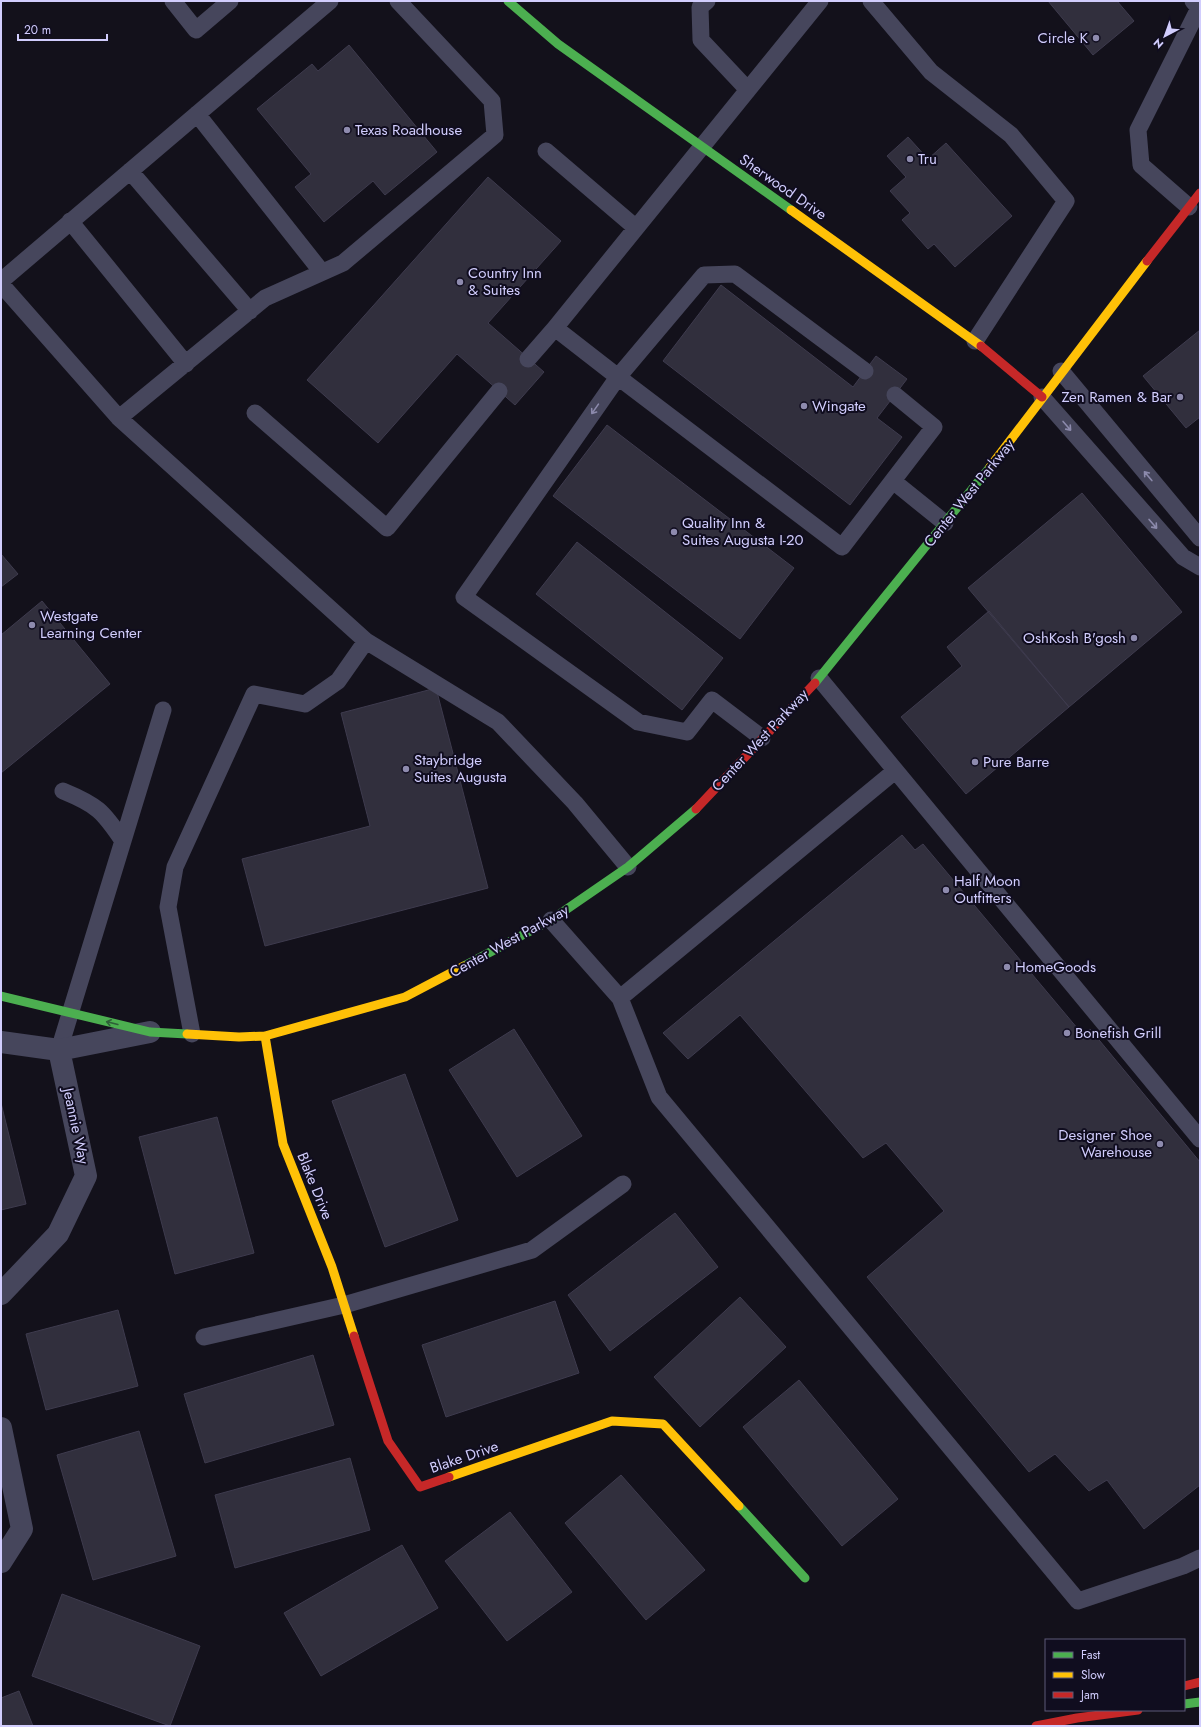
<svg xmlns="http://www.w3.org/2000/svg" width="1201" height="1727" font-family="Jost,sans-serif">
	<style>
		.building { fill: #312f3d; stroke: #3e3b4e }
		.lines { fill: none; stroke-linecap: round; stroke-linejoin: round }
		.lane { stroke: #46465c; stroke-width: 17 }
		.street { stroke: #46465c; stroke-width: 22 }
		.fast { stroke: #4caf50; stroke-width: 9 }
		.slow { stroke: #ffc107; stroke-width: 9 }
		.jam { stroke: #c62828; stroke-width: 9 }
		.oneway { stroke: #8c8aac }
		.oneway2 { stroke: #2e5e38 }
		.poi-dot { fill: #8e8bae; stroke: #100d1f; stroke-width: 1.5 }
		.labels { text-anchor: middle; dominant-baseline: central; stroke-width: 4; stroke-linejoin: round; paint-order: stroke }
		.poi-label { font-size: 15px; fill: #d1cdfd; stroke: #100d1f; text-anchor: start }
		.street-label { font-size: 15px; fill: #d1cdfd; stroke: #100d1f }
	</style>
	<rect width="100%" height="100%" fill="#13111b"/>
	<path class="building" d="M1048,1H1117L1134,21L1093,55Z
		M349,45L437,152L385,195L373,181L324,222L295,187L311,174L257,109L312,64L318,71Z
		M908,137L928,159L946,143L1012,216L955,267L934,244L928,249L902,220L910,213L890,191L906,177L887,156Z
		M488,177L561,241L488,323L544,372L515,405L457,354L378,443L307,380Z
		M721,285L853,387L876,356L907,379L877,418L902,437L850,505L663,361Z
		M1200,330V417L1186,428L1143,376Z
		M607,425L794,568L740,639L553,496Z
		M1082,493L1182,612L1069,707L968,588Z
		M577,542L723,658L682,710L536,594Z
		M1,554L18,574L1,587Z
		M42,601L110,684L1,773V635Z
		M989,611L1069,707L966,794L901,717L962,666L947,647Z
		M436,688L488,888L265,946L242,859L370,826L341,713Z
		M902,835L915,850L923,844L1083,1035L1090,1029L1200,1162V1485L1144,1529L1107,1480L1089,1491L1055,1454L1029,1472L867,1277L944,1211L886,1143L863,1158L740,1015L688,1059L663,1033Z
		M514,1029L582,1136L517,1177L449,1070Z
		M405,1074L458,1220L385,1247L332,1101Z
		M1,1103L26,1204L1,1210Z
		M217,1117L254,1253L175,1274L139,1137Z
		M675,1213L718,1267L610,1351L568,1295Z
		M740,1297L786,1347L700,1427L654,1377Z
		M555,1301L579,1373L446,1417L422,1345Z
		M118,1310L138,1386L46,1410L26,1334Z
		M313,1355L334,1425L205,1463L184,1394Z
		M799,1380L898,1499L842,1546L743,1427Z
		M139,1431L176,1556L93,1580L57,1455Z
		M350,1458L370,1530L235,1568L215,1495Z
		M621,1475L705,1570L646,1620L565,1523Z
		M510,1512L572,1592L507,1641L445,1561Z
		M402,1545L438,1608L321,1676L284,1613Z
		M62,1594L200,1646L170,1726L32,1676Z
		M19,1691L33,1726H1V1698Z"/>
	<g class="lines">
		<path class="lane" d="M173,1L196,30L230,1
			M707,1L700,7L701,40L748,90
			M871,1L931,72L1011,135L1066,201L975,341
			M197,114L321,271
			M546,151L635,227
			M130,171L250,311
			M1189,207L1141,165L1138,130L1199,8L1193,1
			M70,221L186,364
			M1,281L330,1
			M1,284L119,418L366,641
			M555,328L820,1
			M528,359L555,328L618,377L464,597L638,722L687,732L712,700L762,738
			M865,371L735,274L704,275L618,377L842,547L934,427L895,395
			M1061,371L1200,538
			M1042,397L1183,557L1200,567
			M255,413L387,528L499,391
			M119,418L265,298L343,263L495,135L492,101L398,1
			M893,481L945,523
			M819,678L1200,1139
			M63,791C97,805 103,811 123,841
			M551,920L620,998L659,1097L1078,1601L1183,1566L1200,1558
			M620,998L895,771
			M192,1034L168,907L175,867L254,694L305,704L338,681L366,641L498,722L575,803L628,867
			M59,1050L163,710
			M204,1337L344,1305L532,1250L623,1184"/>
		<path class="street" d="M1,1042L59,1050L150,1032
			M1,1294L58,1234L86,1176L59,1050
			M1,1428L22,1529L1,1562"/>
		<path class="fast" d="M508,1L558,44L791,210
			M815,683L990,467
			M464,966L551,920L628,867L696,809
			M1,996L150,1032L187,1034
			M739,1506L805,1578
			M1184,1704L1200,1702"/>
		<path class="slow" d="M791,210L981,346
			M990,467L1147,261
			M187,1034L239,1037L265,1036L405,997L464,966
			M265,1036L283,1144L332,1267L354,1336
			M449,1477L612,1421L663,1424L739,1506"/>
		<path class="jam" d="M1147,261L1200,193
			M981,346L1042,397
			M696,809L815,683
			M354,1336L388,1441L420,1487L449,1477
			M1184,1686L1200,1682
			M1036,1726L1077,1718L1138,1710"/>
	</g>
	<defs><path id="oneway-shaft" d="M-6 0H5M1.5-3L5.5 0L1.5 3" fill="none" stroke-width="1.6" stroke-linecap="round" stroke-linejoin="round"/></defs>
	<g class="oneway">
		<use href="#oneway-shaft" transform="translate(595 409) rotate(125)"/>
		<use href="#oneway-shaft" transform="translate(1067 426) rotate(49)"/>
		<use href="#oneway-shaft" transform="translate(1148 476) rotate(-130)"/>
		<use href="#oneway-shaft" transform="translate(1153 524) rotate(49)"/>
	</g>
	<use class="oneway2" href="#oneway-shaft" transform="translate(112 1023) rotate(-166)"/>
	<g class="poi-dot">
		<circle cx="1096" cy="38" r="4"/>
		<circle cx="347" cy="130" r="4"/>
		<circle cx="910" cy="159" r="4"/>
		<circle cx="460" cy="282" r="4"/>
		<circle cx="1180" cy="397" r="4"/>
		<circle cx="804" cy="406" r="4"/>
		<circle cx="674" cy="532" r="4"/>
		<circle cx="32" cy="625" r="4"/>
		<circle cx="1134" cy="638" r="4"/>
		<circle cx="975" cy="762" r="4"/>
		<circle cx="406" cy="769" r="4"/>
		<circle cx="946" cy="890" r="4"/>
		<circle cx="1007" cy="967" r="4"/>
		<circle cx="1067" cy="1033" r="4"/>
		<circle cx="1160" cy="1144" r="4"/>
	</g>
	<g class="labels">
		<g class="poi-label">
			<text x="1088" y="38" text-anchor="end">Circle K</text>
			<text x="355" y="130">Texas Roadhouse</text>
			<text x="918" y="159">Tru</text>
			<text x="468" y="273">Country Inn<tspan x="468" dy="17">&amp; Suites</tspan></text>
			<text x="1172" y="397" text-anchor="end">Zen Ramen &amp; Bar</text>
			<text x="812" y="406">Wingate</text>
			<text x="682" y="523">Quality Inn &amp;<tspan x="682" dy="17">Suites Augusta I-20</tspan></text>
			<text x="40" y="616">Westgate<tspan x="40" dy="17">Learning Center</tspan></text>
			<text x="1126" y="638" text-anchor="end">OshKosh B'gosh</text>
			<text x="414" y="760">Staybridge<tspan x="414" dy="17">Suites Augusta</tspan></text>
			<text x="983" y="762">Pure Barre</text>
			<text x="954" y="881">Half Moon<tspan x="954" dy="17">Outfitters</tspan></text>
			<text x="1015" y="967">HomeGoods</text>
			<text x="1075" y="1033">Bonefish Grill</text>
			<text x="1152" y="1135" text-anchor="end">Designer Shoe<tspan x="1152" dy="17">Warehouse</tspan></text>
		</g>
		<g class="street-label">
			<text transform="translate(783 187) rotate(35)">Sherwood Drive</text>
			<text transform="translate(969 493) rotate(-51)">Center West Parkway</text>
			<text transform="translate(760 740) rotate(-47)">Center West Parkway</text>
			<text transform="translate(509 941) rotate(-29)">Center West Parkway</text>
			<text transform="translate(76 1126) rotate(78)">Jeannie Way</text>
			<text transform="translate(315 1186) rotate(68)">Blake Drive</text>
			<text transform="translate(464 1457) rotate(-19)">Blake Drive</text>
		</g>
	</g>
	<rect width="1201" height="1727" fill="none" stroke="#d1cdfd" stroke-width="4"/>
	<rect x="1045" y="1639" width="140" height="72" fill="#100d1f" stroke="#5d5a78"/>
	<rect x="1053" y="1652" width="20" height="6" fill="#4caf50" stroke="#5d5a78"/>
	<text x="1081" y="1659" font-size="12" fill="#d1cdfd">Fast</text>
	<rect x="1053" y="1672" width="20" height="6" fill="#ffc107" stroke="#5d5a78"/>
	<text x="1081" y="1679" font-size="12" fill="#d1cdfd">Slow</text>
	<rect x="1053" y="1692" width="20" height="6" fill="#c62828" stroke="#5d5a78"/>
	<text x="1081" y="1699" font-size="12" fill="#d1cdfd">Jam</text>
	<g transform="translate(1165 36) rotate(221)" stroke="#100d1f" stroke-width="3" paint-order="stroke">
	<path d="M0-3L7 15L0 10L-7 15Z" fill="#d1cdfd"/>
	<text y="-6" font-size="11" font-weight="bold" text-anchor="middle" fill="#d1cdfd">N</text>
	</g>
	<path d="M18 34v6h89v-6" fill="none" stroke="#d1cdfd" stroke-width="2"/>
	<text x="24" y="34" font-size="12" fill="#d1cdfd" stroke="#100d1f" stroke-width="3" paint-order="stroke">20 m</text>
</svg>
